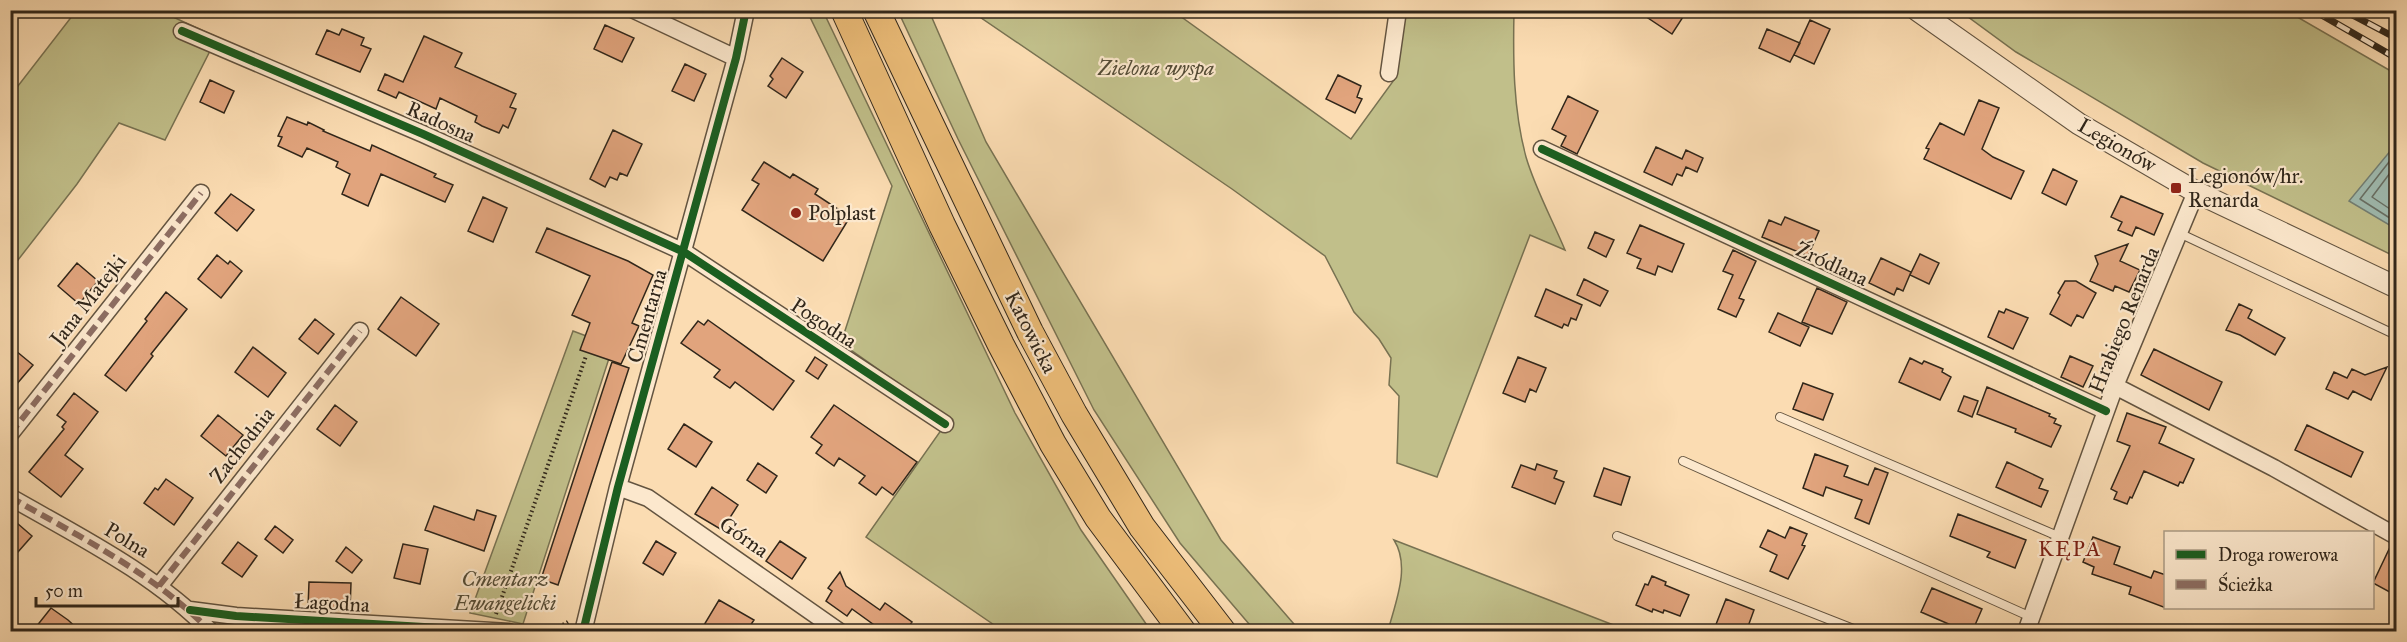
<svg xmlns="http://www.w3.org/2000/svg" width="2407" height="642" font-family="'IM FELL Great Primer',serif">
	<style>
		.green { fill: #c1bf8a; stroke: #787252; stroke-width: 1.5 }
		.water { fill: #9fbbb0; stroke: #737f74; stroke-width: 1.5 }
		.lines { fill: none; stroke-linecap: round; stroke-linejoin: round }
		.shore { stroke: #687065; stroke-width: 1.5 }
		.building { fill: #e1a47d; stroke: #30261a; stroke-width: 1.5 }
		.service-casing { stroke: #635440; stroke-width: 10 }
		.minor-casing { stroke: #635440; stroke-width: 19 }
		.tertiary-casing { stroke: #635440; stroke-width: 23 }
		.primary-casing { stroke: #30261a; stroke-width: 28 }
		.path { stroke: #30261a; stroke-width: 4; stroke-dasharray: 1.5 3; stroke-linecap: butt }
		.service { stroke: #fce8cd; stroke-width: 8 }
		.minor { stroke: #fce8cd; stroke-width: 16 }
		.tertiary { stroke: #fce8cd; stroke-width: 21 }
		.primary { stroke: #eebe79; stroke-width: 26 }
		.rail-casing { stroke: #30261a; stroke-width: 7 }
		.rail { stroke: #fce8cd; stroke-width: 4.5; stroke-dasharray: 14; stroke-linecap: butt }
		.quiet { stroke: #8d6e63; stroke-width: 6; stroke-dasharray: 12 6; stroke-linecap: butt }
		.cycleway-casing { stroke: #fce8cd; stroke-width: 11 }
		.cycleway { stroke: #1b5e20; stroke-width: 8 }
		.poi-dot { fill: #8f2418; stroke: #fce8cd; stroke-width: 2 }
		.labels { text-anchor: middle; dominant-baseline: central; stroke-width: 4.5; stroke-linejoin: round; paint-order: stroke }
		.park-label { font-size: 21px; font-style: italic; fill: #544c36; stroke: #fce8cd }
		.street-label { font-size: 21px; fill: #30261a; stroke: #fce8cd }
		.poi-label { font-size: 21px; fill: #30261a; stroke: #fce8cd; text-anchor: start }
		.neighbourhood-label { font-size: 22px; letter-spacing: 1.5px; fill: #7a1f14; stroke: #fce8cd }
	</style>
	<rect width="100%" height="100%" fill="#fbdcb2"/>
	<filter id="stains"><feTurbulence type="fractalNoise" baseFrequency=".00333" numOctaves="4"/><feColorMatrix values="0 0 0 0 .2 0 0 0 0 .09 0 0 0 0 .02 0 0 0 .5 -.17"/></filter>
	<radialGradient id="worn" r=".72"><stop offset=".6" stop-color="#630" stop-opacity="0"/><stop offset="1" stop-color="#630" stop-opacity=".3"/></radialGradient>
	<path class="green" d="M76,11H160L217,37L165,140L119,123L77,184L11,269V95Z
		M807,11H823L1015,413L1081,530L1151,631H1003L866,537L949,419L841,343L892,186Z
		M898,11H929L986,142L1221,540L1300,631H1255L1180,543L1094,410L958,139Z
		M971,11H1173L1351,139L1394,80L1405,11H1514C1513,59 1513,109 1526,157C1535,188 1552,219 1565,250L1530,235L1437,477L1397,463L1399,396L1389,385L1391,358L1379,339L1354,312L1325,256L1232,189Z
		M1960,11H2287L2396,74V257L2203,163L2016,52Z
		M573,331L613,346L523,624L470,613Z
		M1394,540L1629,631H1388C1395,603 1411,567 1394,540Z"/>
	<path class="water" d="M2396,144V229L2349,201Z"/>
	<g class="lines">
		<path class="shore" d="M2396,153L2360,199L2396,222
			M2396,165L2372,197L2396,213"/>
	</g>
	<path class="building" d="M1636,10H1673L1683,17L1672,34Z
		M1810,20L1830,29L1814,64L1794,55Z
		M605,25L634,38L622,62L594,49Z
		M342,29L364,38L361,45L371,49L360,72L316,54L327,30L339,35Z
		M1767,29L1800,43L1790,62L1759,48Z
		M424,36L462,53L455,67L516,94L510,107L516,109L508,128L503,125L499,133L482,126L475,122L477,116L440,98L436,109L399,92L396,98L378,90L385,74L403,82Z
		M782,58L803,72L786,98L768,86L773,79L770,76Z
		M685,64L706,74L694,101L672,91Z
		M1338,75L1361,86L1357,97L1362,99L1355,113L1326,99Z
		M210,80L234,91L224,113L200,102Z
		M1568,96L1598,111L1577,154L1561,146L1566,136L1552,129Z
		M1979,100L1999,108L1982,149L1993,157L2024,171L2011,199L1924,159L1929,149L1926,148L1940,123L1964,135Z
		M287,117L307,125L308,122L324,130L323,131L370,151L372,145L436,174L434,177L453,185L445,202L381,174L368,206L342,194L350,174L336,167L338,162L307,148L302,157L278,146L282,137L278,136Z
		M613,130L642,144L627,176L620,173L617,180L610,177L605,187L590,179Z
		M1656,147L1682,159L1686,150L1703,158L1697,172L1686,167L1682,176L1677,174L1672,185L1644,172Z
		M764,162L790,178L793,174L818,189L815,194L850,217L823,261L742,210L759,184L752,180Z
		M2053,169L2077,181L2066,205L2042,193Z
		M231,194L254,210L237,231L215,213Z
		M2121,196L2163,214L2154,235L2136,227L2132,236L2118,230L2122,222L2111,217Z
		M483,197L507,208L493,242L468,231Z
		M1785,217L1819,231L1808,256L1762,237L1769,220L1781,225Z
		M1640,225L1684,244L1672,272L1658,266L1655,275L1637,268L1641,259L1627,253Z
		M547,228L628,261L653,275L632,323L639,326L621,364L580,350L590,323L572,315L590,276L536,252Z
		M1595,232L1614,240L1606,257L1588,248Z
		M2128,244L2120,261L2140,270L2129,292L2115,286L2113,291L2090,281L2098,264L2095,256Z
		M1733,250L1756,261L1739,298L1744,300L1736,317L1718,309L1733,275L1723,271Z
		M1920,254L1939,263L1929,284L1910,275Z
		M217,255L228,264L230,261L242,271L221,298L198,279Z
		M1881,258L1911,272L1903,291L1897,288L1894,295L1869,283Z
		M77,263L98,281L79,304L58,286Z
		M1584,279L1608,291L1600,306L1577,295Z
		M2065,281H2076L2096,293L2083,318L2077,315L2071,326L2050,314L2060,295L2058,293Z
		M1817,288L1847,302L1832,334L1802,322Z
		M1546,289L1582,305L1576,320L1571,318L1568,326L1564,324L1562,328L1535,316Z
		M166,292L187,309L151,354L153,356L126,391L105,375L147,321L145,319Z
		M401,297L439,324L416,356L378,329Z
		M2239,304L2252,310L2248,318L2285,338L2275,355L2240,335L2226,330Z
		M2006,309L2028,318L2013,349L1988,337L1999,311L2004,313Z
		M1778,313L1809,327L1800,346L1769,332Z
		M315,319L334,334L318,354L299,339Z
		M708,320L794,381L773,410L735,382L730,388L714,377L720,370L681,343L698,321L704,325Z
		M10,346L33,365L10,392Z
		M253,347L286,373L268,397L235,372Z
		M2154,349L2222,382L2209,410L2141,375Z
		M2070,356L2093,366L2083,387L2061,377Z
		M815,357L827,365L818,379L806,371Z
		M1518,357L1546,368L1536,392L1530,389L1525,402L1503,393Z
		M1910,358L1922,364L1924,361L1943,369L1942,372L1951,377L1940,400L1899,382Z
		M612,362L629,368L558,585L541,579Z
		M2387,367L2371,400L2353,391L2348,399L2326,389L2334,372L2347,378L2352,369L2365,375Z
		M1803,383L1833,394L1823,420L1793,409Z
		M1987,387L2050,414L2049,416L2056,419L2054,423L2061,426L2051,447L2015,432L2016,429L1977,414Z
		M74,393L98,412L65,455L83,469L61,497L29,472L64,429L62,427L66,422L57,415Z
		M1964,396L1978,401L1972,417L1958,411Z
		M335,405L357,422L340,446L317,429Z
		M834,405L917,462L893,495L882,487L876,495L859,483L865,476L839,458L834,466L816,453L822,445L811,437Z
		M2127,413L2166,427L2159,443L2194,459L2183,483L2180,482L2178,486L2144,471L2132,498L2130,497L2127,504L2114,499L2117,492L2111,489L2130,446L2117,441Z
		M218,415L243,435L226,456L201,436Z
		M684,424L712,442L696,467L668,449Z
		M2307,425L2363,452L2351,477L2295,450Z
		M1815,454L1848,466L1844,476L1868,485L1875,468L1888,473L1869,524L1855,518L1862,500L1826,487L1823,496L1803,488Z
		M2007,462L2043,479L2039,488L2048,491L2041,507L1996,487Z
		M758,463L777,476L766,493L747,480Z
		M1537,464L1557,471L1554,478L1564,482L1555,504L1512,487L1521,465L1535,470Z
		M1604,468L1630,477L1621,505L1594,496Z
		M166,479L193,498L174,525L144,503L155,488L158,490Z
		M712,487L738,505L722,530L695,514Z
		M434,506L474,520L477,510L496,516L484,551L425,530Z
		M1958,514L2026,540L2015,568L1987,557L1990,552L1950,536Z
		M10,517L32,536L10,561Z
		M275,526L293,540L283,553L265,539Z
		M1790,527L1807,534L1802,545L1805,546L1788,579L1770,571L1777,555L1760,547L1768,530L1785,538Z
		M2093,537L2120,547L2114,564L2151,578L2154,571L2166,575V608L2129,594L2131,587L2092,574L2094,567L2083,562Z
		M656,541L676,553L663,575L643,563Z
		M780,541L806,558L792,579L766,561Z
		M238,542L257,556L242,577L222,563Z
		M403,544L428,549L420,584L394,578Z
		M2391,545L2397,546V596L2373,583Z
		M346,547L362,560L352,573L336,561Z
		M840,572L846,586L880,610L885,603L912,622L905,632H884L852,609L847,616L826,601L832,591L828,588Z
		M1652,576L1666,582L1665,585L1689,595L1680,616L1664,610L1663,613L1653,609L1652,612L1636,605L1645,584L1648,585Z
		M309,582L351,583L350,610L308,608Z
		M1932,588L1982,609L1972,632H1967L1921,612Z
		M1726,599L1754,610L1746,632H1713Z
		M719,600L754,620L746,632H714L704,625Z
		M51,608L68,620L81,632H32Z"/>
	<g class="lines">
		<g class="service-casing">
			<path id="service" d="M2179,233L2396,335
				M1780,417L2060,537
				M1683,461L2031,617
				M1617,536L1861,632"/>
		</g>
		<g class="minor-casing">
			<path id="minor" d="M634,10L736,58
				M182,31L423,134L684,252L945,424
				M1389,73L1398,10
				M1542,149L2106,411
				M2115,386L2274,468L2396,536
				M10,434L201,193
				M618,487L648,498L840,632
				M10,497C80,537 155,574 211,632
				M159,586L360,331
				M190,610L236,616L509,632
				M583,632L618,487L736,58L746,10
				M2026,632L2115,386L2196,192"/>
		</g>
		<g class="tertiary-casing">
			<path id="tertiary" d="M1917,10L2079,124L2196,192L2396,287"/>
		</g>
		<g class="primary-casing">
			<path id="primary" d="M844,10L942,225L1001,345L1053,444L1098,518L1183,632
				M876,10L1030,332L1074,414L1142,527L1223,632"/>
		</g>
		<path class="path" d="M496,614L586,356
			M523,626C539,628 554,631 568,622
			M601,627L621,632"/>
		<use href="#service" class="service"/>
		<use href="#minor" class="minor"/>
		<use href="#tertiary" class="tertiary"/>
		<use href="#primary" class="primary"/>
		<g class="rail-casing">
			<path id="rail" d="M2313,10L2396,58
				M2343,10L2396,38"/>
		</g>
		<use href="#rail" class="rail"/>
		<path class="quiet" d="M10,434L201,193
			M10,497C80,537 155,574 211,632
			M159,586L360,331"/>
		<g class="cycleway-casing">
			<path id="cycleway" d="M182,31L423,134L684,252L945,424
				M1542,149L2106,411
				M190,610L236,616L509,632
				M583,632L618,487L736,58L746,10"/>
		</g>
		<use href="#cycleway" class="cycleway"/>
	</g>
	<g class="poi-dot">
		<rect x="2170" y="182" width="12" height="12" rx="3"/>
		<circle cx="796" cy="213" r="6"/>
	</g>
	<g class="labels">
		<g class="park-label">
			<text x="1156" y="68">Zielona wyspa</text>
			<text x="505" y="579">Cmentarz<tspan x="505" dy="24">Ewangelicki</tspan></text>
		</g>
		<g class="street-label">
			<text transform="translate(441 122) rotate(24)">Radosna</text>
			<text transform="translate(2117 145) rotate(30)">Legionów</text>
			<text transform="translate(1832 264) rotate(25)">Źródlana</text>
			<text transform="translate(88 300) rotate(-52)">Jana Matejki</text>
			<text transform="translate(647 316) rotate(-74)">Cmentarna</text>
			<text transform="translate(2124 320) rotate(-68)">Hrabiego Renarda</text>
			<text transform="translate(824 323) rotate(33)">Pogodna</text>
			<text transform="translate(1031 332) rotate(63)">Katowicka</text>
			<text transform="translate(242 445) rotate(-52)">Zachodnia</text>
			<text transform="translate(744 537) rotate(35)">Górna</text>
			<text transform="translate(127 540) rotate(31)">Polna</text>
			<text transform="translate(332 603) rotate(3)">Łagodna</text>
		</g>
		<g class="poi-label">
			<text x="2188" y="176">Legionów/hr.<tspan x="2188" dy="24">Renarda</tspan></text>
			<text x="808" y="213">Polplast</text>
		</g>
		<g class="neighbourhood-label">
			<text x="2070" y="548">KĘPA</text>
		</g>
	</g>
	<rect width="2407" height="642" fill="none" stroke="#fbdcb2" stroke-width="36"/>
	<rect x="12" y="12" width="2383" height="618" fill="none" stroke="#30261a" stroke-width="3"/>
	<rect x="18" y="18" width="2371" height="606" fill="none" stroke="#30261a" stroke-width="1.5"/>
	<rect x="2164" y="531" width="210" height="78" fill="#fce8cd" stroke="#aa9a85" stroke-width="1.5"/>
	<rect x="2176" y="550" width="30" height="9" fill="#1b5e20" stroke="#aa9a85" stroke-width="1.5"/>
	<text x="2218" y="561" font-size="18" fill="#30261a">Droga rowerowa</text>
	<rect x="2176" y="580" width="30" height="9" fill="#8d6e63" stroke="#aa9a85" stroke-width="1.5"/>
	<text x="2218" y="591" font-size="18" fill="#30261a">Ścieżka</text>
	<path d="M36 597v9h142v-9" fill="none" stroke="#30261a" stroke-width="3"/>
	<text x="45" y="597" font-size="18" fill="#30261a" stroke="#fce8cd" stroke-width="4.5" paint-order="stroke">50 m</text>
	<rect width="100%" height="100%" filter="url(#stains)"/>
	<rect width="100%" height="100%" fill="url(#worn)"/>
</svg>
